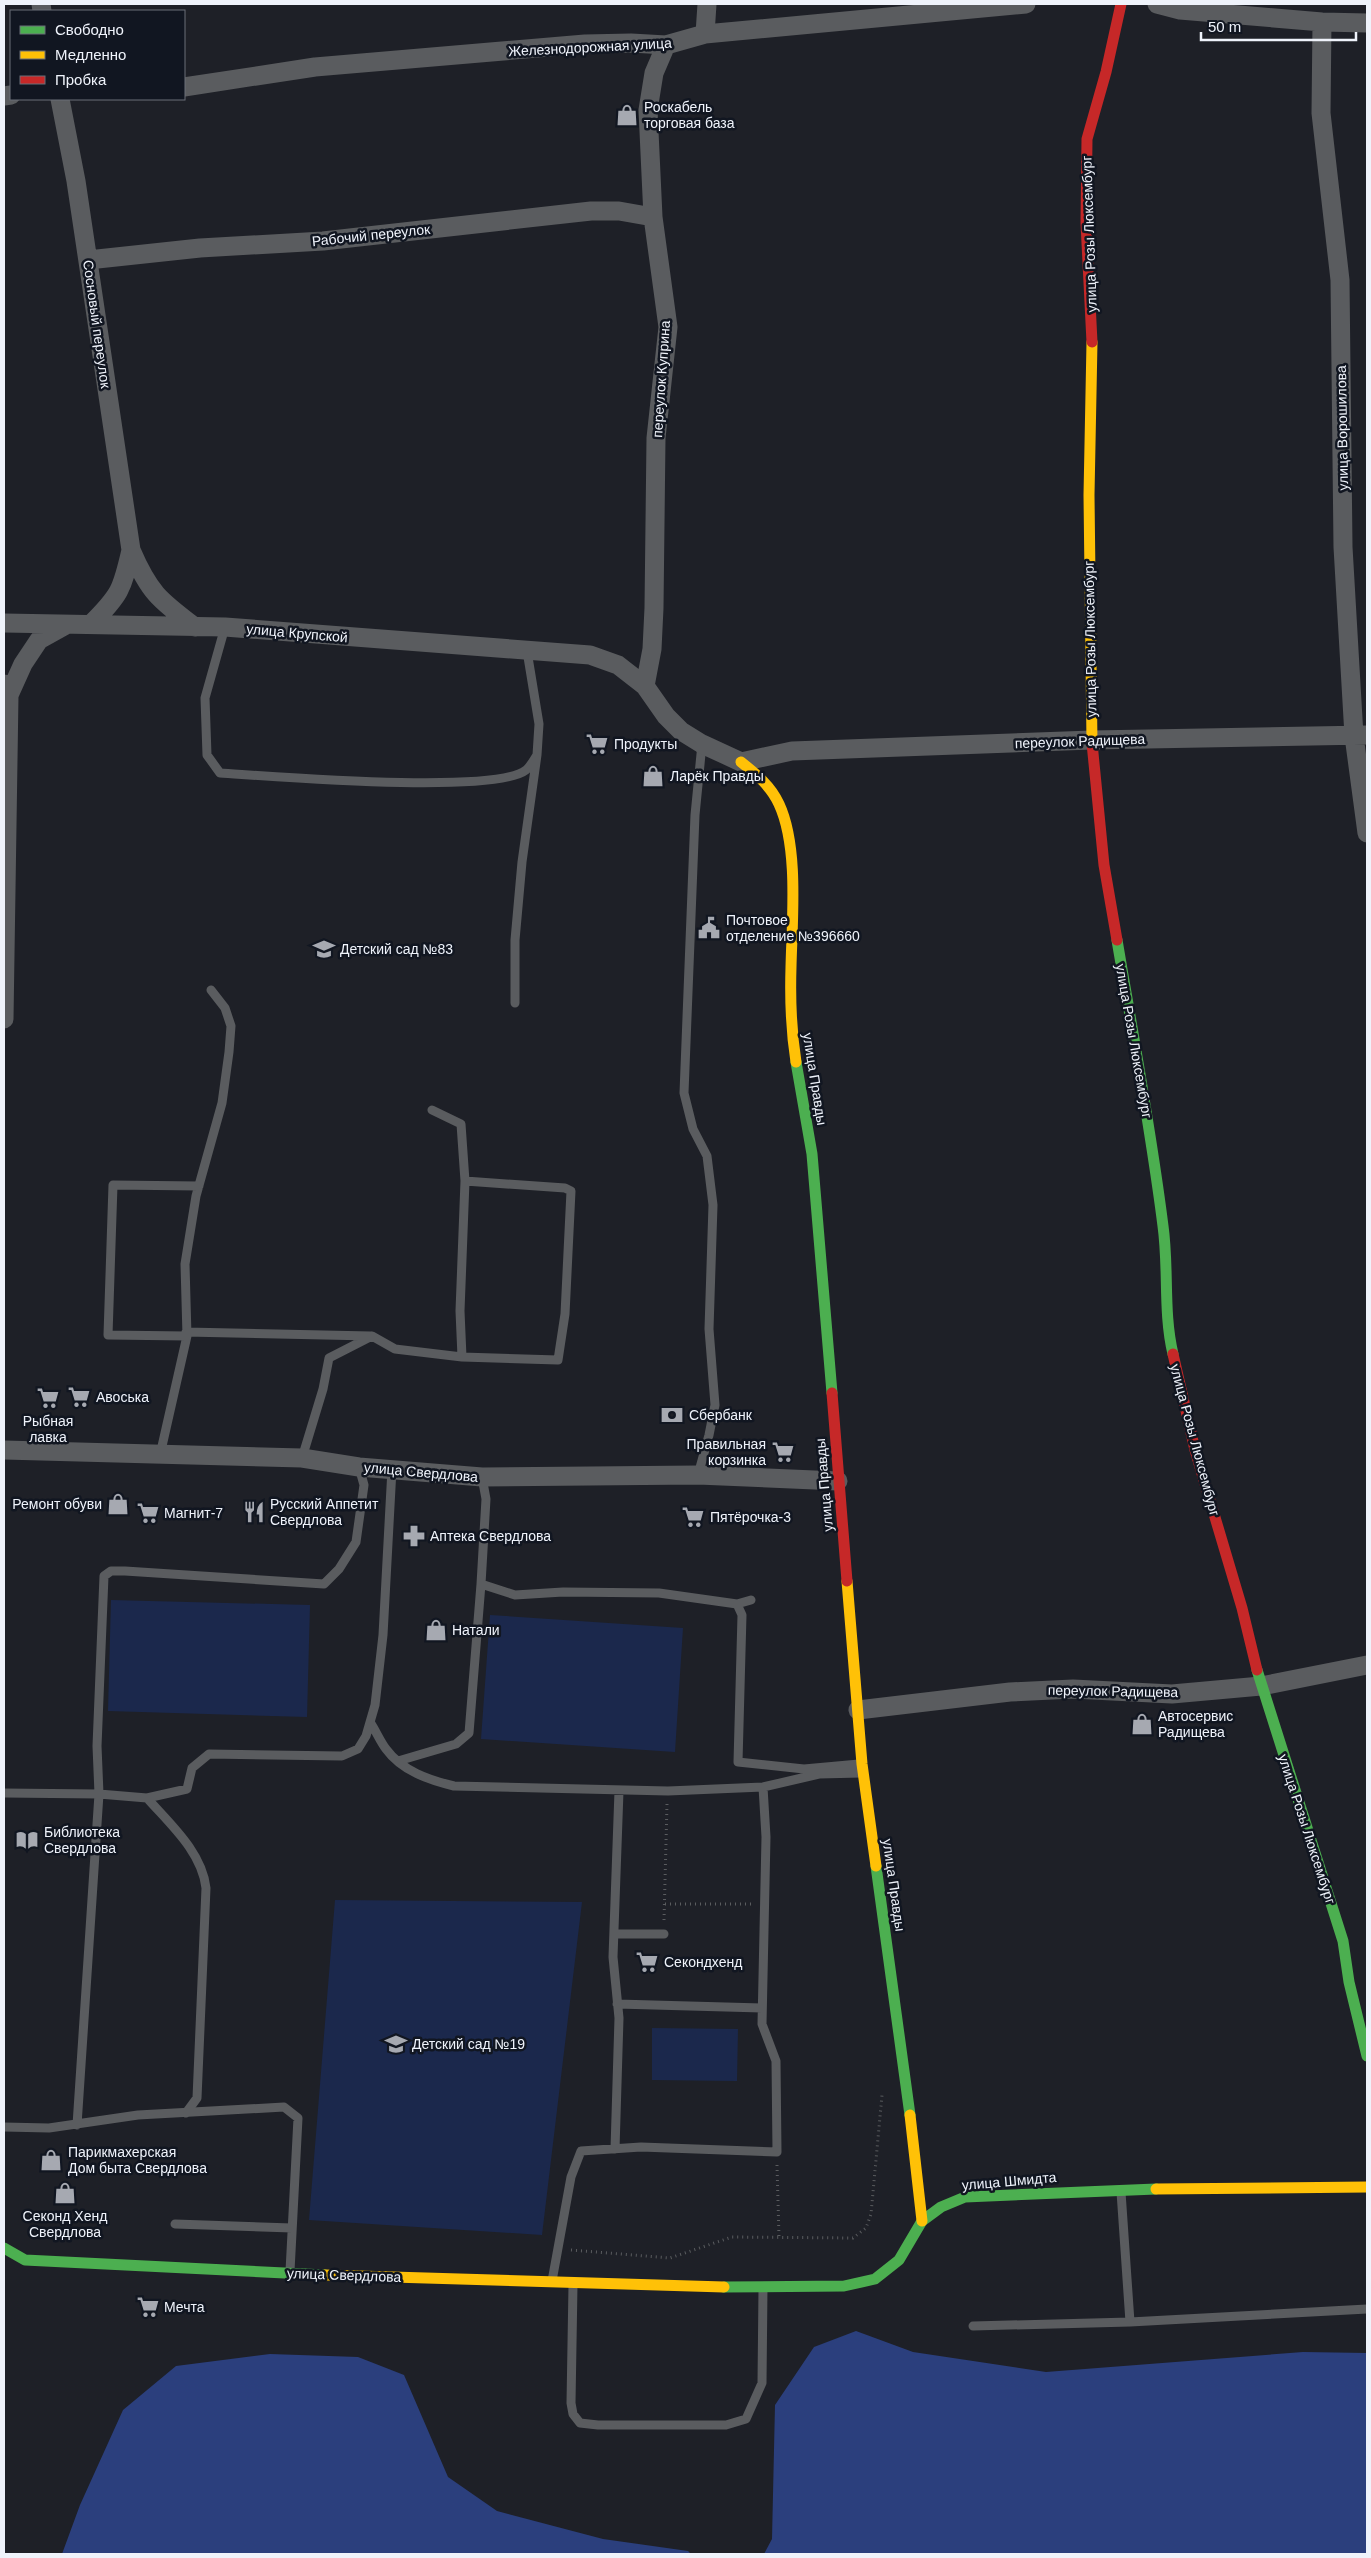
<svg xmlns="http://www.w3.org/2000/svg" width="1371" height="2558" font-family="Helvetica,sans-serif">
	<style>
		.green { fill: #1b284c }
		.forest { fill: #2b3f7d }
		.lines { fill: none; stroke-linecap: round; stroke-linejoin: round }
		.path { stroke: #5a5c5f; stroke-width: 3; stroke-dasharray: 1 4; stroke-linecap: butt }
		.lane { stroke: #5a5c5f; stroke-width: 9 }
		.street { stroke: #5a5c5f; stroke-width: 19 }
		.fast { stroke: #4caf50; stroke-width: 11 }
		.slow { stroke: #ffc107; stroke-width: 11 }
		.jam { stroke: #c62828; stroke-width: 11 }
		.labels { text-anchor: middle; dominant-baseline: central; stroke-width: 5; stroke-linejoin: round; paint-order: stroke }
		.street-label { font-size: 14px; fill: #eff3fb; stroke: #111621 }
		.poi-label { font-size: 14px; fill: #eff3fb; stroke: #111621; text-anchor: start }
	</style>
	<rect width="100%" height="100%" fill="#1e2027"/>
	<path class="green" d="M111,1600L310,1605L307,1717L108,1711Z
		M490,1615L683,1628L675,1752L481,1739Z
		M335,1900L582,1902L542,2235L309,2220Z
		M652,2028L738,2029L737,2081L652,2080Z"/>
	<path class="forest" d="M856,2331L913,2352L1046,2372L1303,2352L1367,2353V2554H764L772,2539L775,2405L814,2347Z
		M270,2354L358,2357L404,2375L448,2477L497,2511L603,2539L688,2551L691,2554H62L80,2505L123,2410L176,2366Z"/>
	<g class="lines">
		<path class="path" d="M665,1904H752
			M664,1920L667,1804
			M777,2165L779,2237
			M571,2250L670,2258L732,2237L853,2238L866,2228L871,2214L882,2095"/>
		<path class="lane" d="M225,627L205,698L207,755L220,773C269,776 495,795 526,770C530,767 534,760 537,755
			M515,1003V940L522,862L537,755L539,724L527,651
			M186,1332L371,1336
			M187,1336L108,1335L113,1185L199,1186
			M462,1357L460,1311L465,1181
			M160,1455L187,1336L185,1264L196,1196L222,1103L229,1052L231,1026L225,1008L211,990
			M302,1458L323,1389L329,1358L372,1336L395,1349L462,1357L558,1360L565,1314L571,1191L565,1188L465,1181L461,1124L432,1110
			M698,1475L709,1435L715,1405L709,1329L713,1205L707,1156L693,1129L684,1093L695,815L702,744
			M482,1477L486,1499L481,1584L515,1595L563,1592L659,1593L737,1604L751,1600
			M737,1604L742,1615L738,1762L804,1769L859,1764
			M370,1722C376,1731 380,1741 386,1749C402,1771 429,1780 454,1786L668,1791L763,1787L819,1774L861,1773
			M398,1761L456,1744L469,1733L481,1584
			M4,1793L99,1794L147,1798C170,1824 202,1852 206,1888L197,2098L186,2113
			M147,1798L187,1789L192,1768L209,1754L342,1756L358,1749L366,1736L375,1705L383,1635L392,1469
			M614,1934H664
			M617,2004L762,2008
			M77,2125L99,1794L97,1746L104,1576L111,1571H125L324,1584L339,1569L356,1542L364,1485L359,1467
			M4,2127L49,2128L138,2115L284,2107L298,2118L290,2271
			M615,2149L619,2018L613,1957L619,1791
			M1121,2192L1130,2322
			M175,2224L292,2228
			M552,2281L571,2177L581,2151L641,2147L777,2152L776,2061L762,2024L766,1837L763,1787
			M573,2285L571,2403L573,2414L580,2423L598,2425H726L746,2419L762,2383L763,2288
			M973,2326L1130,2322L1367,2309"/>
		<path class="street" d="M41,4L42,11
			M1157,4L1180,10L1322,22L1367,23
			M1322,22L1321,113L1340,280L1343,547L1354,736L1367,833
			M705,34L707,4
			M184,87L315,67L585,44L631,43L666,45L705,34L1026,4
			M4,96L11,95
			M60,99L76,181L131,550C149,592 159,600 195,627
			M88,260L200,248L323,241L591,211H619L653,217
			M4,623L225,627L590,655L618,665L645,686L666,716L681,731L702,744L741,762L792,751L1092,740L1367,735
			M91,624C120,595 122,590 131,550
			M4,684L9,695L4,1019
			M645,686L652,649L654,608L656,438L668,327L653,217L648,110L654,73L666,45
			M9,695L23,664L39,640L66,625
			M4,1450L302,1458L359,1467L482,1477L698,1475L838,1481
			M858,1710L1010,1692L1073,1689L1172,1694L1261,1686L1367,1665"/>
		<path class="fast" d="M1117,940C1133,1035 1151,1130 1163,1226C1169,1269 1163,1312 1173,1354
			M796,1062L812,1154L832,1393
			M1257,1670L1343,1941L1349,1982L1367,2056
			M876,1866L910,2115
			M4,2248L25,2260L325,2275
			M724,2287L844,2286L875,2279L899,2260L922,2221L941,2207L965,2197L1156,2189"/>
		<path class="slow" d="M1092,743L1089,495L1092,342
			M741,762C756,774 771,786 779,804C799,847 792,920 791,967C790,999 791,1030 796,1062
			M847,1581L862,1764L876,1866
			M910,2115L922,2221
			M1156,2189L1367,2187
			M325,2275L724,2287"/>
		<path class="jam" d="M1092,342L1086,223L1087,139L1106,72L1121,4
			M1092,743L1104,865L1117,940
			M1173,1354L1195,1450L1242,1608L1257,1670
			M832,1393L847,1581"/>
	</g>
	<defs>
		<g id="shop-bare" transform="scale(1.725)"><path d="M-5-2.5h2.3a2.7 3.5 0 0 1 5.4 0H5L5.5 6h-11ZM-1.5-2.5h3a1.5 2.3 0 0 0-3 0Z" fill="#a6a9b1" stroke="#111621" stroke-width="2.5" paint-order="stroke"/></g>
		<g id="supermarket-bare" transform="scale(1.725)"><path d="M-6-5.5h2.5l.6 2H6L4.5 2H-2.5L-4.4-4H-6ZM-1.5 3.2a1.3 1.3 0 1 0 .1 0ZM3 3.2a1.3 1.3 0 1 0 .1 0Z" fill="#a6a9b1" stroke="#111621" stroke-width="2.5" paint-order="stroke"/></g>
		<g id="civic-bare" transform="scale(1.725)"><path d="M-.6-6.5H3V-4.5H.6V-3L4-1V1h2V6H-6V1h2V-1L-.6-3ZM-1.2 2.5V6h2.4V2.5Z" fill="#a6a9b1" stroke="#111621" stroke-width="2.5" paint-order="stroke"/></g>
		<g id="school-bare" transform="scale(1.725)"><path d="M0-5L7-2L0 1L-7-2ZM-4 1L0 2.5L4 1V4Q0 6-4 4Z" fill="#a6a9b1" stroke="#111621" stroke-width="2.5" paint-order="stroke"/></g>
		<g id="bank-bare" transform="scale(1.725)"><path d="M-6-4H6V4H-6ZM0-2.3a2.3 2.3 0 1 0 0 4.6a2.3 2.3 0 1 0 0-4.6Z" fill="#a6a9b1" stroke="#111621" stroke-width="2.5" paint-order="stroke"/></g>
		<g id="restaurant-bare" transform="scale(1.725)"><path d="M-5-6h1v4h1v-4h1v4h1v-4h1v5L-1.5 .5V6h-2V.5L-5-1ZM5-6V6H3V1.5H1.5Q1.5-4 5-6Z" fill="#a6a9b1" stroke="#111621" stroke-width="2.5" paint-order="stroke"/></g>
		<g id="pharmacy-bare" transform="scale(1.725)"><path d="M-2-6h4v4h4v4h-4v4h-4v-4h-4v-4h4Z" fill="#a6a9b1" stroke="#111621" stroke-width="2.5" paint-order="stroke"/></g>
		<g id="library-bare" transform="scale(1.725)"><path d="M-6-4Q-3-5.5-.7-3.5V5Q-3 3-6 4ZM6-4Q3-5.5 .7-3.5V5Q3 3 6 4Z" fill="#a6a9b1" stroke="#111621" stroke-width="2.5" paint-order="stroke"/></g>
	</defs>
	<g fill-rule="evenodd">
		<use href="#shop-bare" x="627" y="115"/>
		<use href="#supermarket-bare" x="597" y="744"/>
		<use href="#shop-bare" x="653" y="776"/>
		<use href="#civic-bare" x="709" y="928"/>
		<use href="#school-bare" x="324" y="949"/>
		<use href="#supermarket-bare" x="79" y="1397"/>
		<use href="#supermarket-bare" x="48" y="1398"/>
		<use href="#bank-bare" x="672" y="1415"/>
		<use href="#supermarket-bare" x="783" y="1452"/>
		<use href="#shop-bare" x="118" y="1504"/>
		<use href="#restaurant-bare" x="254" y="1512"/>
		<use href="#supermarket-bare" x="148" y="1513"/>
		<use href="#supermarket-bare" x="693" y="1517"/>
		<use href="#pharmacy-bare" x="414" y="1536"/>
		<use href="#shop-bare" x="436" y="1630"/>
		<use href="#shop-bare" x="1142" y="1724"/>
		<use href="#library-bare" x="27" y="1840"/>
		<use href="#supermarket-bare" x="647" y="1962"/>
		<use href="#school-bare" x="396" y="2044"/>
		<use href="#shop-bare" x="51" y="2160"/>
		<use href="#shop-bare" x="65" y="2193"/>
		<use href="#supermarket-bare" x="148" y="2307"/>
	</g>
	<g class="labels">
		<g class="street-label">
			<text transform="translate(590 47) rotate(-3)">Железнодорожная улица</text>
			<text transform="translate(1089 234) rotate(-92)">улица Розы Люксембург</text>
			<text transform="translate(371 235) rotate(-6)">Рабочий переулок</text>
			<text transform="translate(97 324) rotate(82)">Сосновый переулок</text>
			<text transform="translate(661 379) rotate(-86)">переулок Куприна</text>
			<text transform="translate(1342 428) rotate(-91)">улица Ворошилова</text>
			<text transform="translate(297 633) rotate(5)">улица Крупской</text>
			<text transform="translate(1090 639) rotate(-91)">улица Розы Люксембург</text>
			<text transform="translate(1080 741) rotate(-2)">переулок Радищева</text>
			<text transform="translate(1134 1041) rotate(80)">улица Розы Люксембург</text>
			<text transform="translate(815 1079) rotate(81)">улица Правды</text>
			<text transform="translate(1195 1440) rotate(75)">улица Розы Люксембург</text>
			<text transform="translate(421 1472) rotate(5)">улица Свердлова</text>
			<text transform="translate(824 1485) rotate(-95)">улица Правды</text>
			<text transform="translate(1113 1691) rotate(1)">переулок Радищева</text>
			<text transform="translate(1307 1829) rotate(72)">улица Розы Люксембург</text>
			<text transform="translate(894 1885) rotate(82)">улица Правды</text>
			<text transform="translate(1009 2181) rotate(-5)">улица Шмидта</text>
			<text transform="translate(344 2275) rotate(2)">улица Свердлова</text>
		</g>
		<g class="poi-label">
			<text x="644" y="107">Роскабель<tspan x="644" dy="16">торговая база</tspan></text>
			<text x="614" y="744">Продукты</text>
			<text x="670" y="776">Ларёк Правды</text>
			<text x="726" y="920">Почтовое<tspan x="726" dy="16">отделение №396660</tspan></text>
			<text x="340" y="949">Детский сад №83</text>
			<text x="96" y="1397">Авоська</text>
			<text x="689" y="1415">Сбербанк</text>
			<text x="48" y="1421" text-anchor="middle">Рыбная<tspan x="48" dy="16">лавка</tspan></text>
			<text x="766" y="1444" text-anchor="end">Правильная<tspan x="766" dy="16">корзинка</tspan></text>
			<text x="102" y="1504" text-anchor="end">Ремонт обуви</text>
			<text x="270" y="1504">Русский Аппетит<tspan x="270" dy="16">Свердлова</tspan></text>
			<text x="164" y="1513">Магнит-7</text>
			<text x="710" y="1517">Пятёрочка-3</text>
			<text x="430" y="1536">Аптека Свердлова</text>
			<text x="452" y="1630">Натали</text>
			<text x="1158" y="1716">Автосервис<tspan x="1158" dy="16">Радищева</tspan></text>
			<text x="44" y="1832">Библиотека<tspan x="44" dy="16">Свердлова</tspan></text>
			<text x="664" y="1962">Секондхенд</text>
			<text x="412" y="2044">Детский сад №19</text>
			<text x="68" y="2152">Парикмахерская<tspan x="68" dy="16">Дом быта Свердлова</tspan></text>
			<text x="65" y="2216" text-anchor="middle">Секонд Хенд<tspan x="65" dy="16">Свердлова</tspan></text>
			<text x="164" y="2307">Мечта</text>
		</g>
	</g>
	<rect width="1371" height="2558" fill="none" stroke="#eff3fb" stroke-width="10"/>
	<rect x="10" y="10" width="175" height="90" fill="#111621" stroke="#6a6e78"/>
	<rect x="20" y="26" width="25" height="8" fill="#4caf50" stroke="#6a6e78"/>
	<text x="55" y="35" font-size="15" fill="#eff3fb">Свободно</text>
	<rect x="20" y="51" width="25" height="8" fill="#ffc107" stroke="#6a6e78"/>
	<text x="55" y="60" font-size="15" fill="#eff3fb">Медленно</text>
	<rect x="20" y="76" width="25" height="8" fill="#c62828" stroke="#6a6e78"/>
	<text x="55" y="85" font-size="15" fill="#eff3fb">Пробка</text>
	<path d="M1201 32v8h155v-8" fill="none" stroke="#eff3fb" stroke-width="2.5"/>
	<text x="1208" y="32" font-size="15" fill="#eff3fb" stroke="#111621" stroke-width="4" paint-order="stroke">50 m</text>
</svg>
